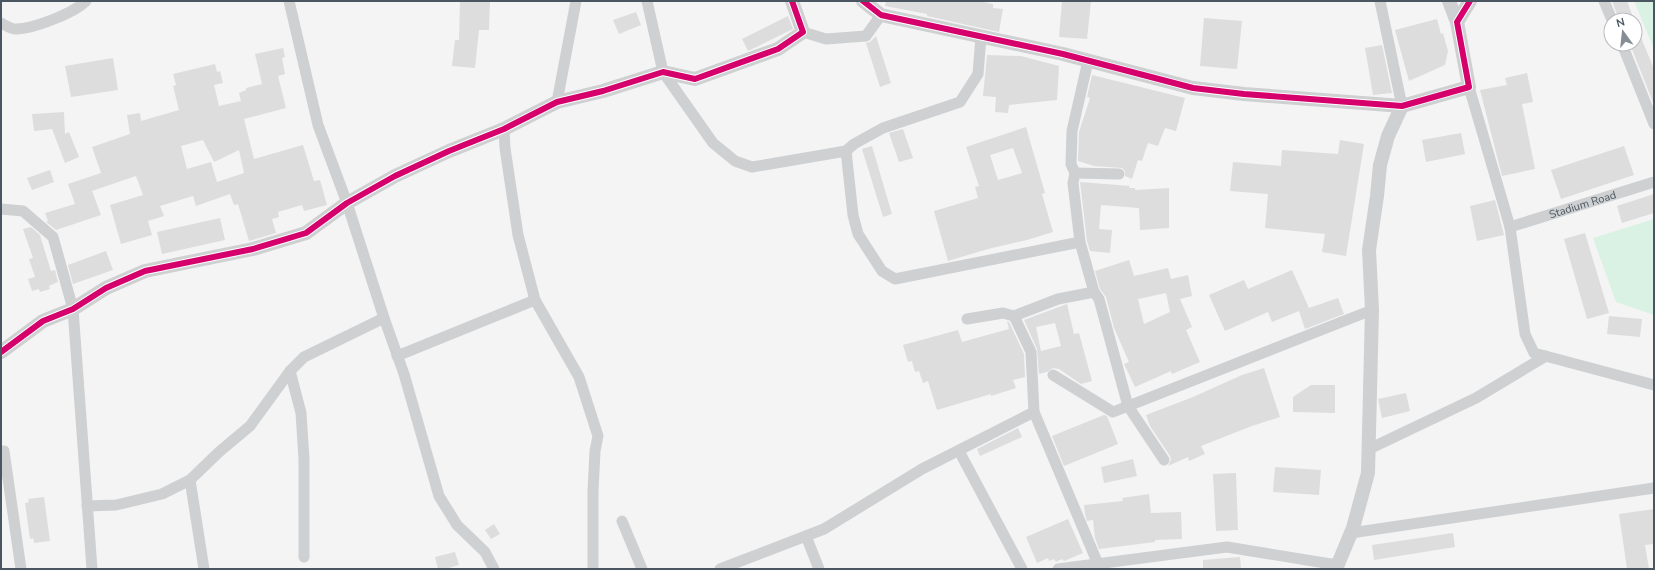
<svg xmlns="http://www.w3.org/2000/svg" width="1655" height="570" font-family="'Nunito Sans',sans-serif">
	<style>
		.green { fill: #d9f2e3 }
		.building { fill: #ddddde; fill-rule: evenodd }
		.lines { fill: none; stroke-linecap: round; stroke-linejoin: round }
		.minor { stroke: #ced0d2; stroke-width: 11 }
		.tertiary { stroke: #ced0d2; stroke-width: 14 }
		.cycleway-casing { stroke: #fff; stroke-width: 8 }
		.cycleway { stroke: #d6006c; stroke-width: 6 }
		.labels { text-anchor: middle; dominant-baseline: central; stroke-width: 3; stroke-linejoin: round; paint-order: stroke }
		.street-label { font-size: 11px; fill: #4a5661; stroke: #fff }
	</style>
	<rect width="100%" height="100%" fill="#f4f4f4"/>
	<path class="green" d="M1634,1H1654V49Z
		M1654,219V315L1616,302L1593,238Z"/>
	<path class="building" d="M460,1H490L489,30H479L475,68L452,66L455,40H459Z
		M886,1H979L993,4V8L1003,9L999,32L927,16V14L885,6Z
		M1062,1H1091L1087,39L1059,37Z
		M1612,1H1627L1634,20H1619Z
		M636,12L641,25L619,34L613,20Z
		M788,16L793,29L748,51L742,39Z
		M1204,18L1242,21L1237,69L1200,66Z
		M1437,19L1441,34L1443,33L1448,51L1445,65L1409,81L1395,30Z
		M1635,23L1654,69V105L1630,44H1635Z
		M876,36L891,83L880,87L866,43L870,42Z
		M1382,45L1392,93L1373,95L1365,48Z
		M283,48L285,57L282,58L285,74L278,76L286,108L244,119L254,159L303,145L314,181L320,180L327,205L304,211L302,205L278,212L279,217L272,219L276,233L249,241L238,204L234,205L230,194L196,206L193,196L160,206L164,216L148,221L152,235L121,244L110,205L143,195L136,176L92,191L101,215L56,230L46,222L48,221L45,213L75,204L68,184L101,173L92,147L130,134L127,115L140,113L141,121L179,110L173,86L176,85L173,74L215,64L217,72L220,71L223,83L214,85L219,106L241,101L239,93L246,90V88L262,84L255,54ZM203,140L214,162L239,150L244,173L217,182L211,162L187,169L181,146Z
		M987,55L1021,56L1059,66L1057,100L1009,105L1008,113L995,112L996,97L983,96Z
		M113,58L118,90L71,97L65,66Z
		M1527,73L1533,102L1522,104L1535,169L1502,176L1480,90L1507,85L1505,78Z
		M1092,75L1185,98L1176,131L1165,128L1158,146L1148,143L1142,161L1138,160L1132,179L1125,176V171L1122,168L1094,166L1078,161L1079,132L1090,98L1087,97Z
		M64,112L65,134L69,132L79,157L65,163L52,129L34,131L32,114Z
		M1026,127L1045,193L1042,194L1053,232L1027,240L988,249L948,261L934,211L978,198L975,187L979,186L966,147ZM1013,148L1022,173L998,180L990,155Z
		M903,129L913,158L899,162L889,133Z
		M1461,133L1465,154L1426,162L1422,140Z
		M1340,140L1364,144L1346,256L1322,252L1325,234L1265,228L1268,194L1230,191L1233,162L1281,166L1282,150L1338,154Z
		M872,146L892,214L883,217L862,149Z
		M1624,146L1634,175L1561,199L1551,170Z
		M50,170L54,182L32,190L27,178Z
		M1080,182L1130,186L1129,188H1135V190L1169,188V228L1140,230L1139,208L1101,205L1099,229L1112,230L1110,253L1090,251L1087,241Z
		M1654,194V213L1622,223L1617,206Z
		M1495,200L1504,235L1477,241L1470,206Z
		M220,218L225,240L162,254L157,232Z
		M31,227L40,235L51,271L55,270L58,282L49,286L50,289L40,292L39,289L32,291L28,279L35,277L29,259L33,258L23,229Z
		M1585,233L1609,313L1587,319L1564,239Z
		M106,251L113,270L73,284L68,265Z
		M1129,260L1134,276L1168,268L1171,279L1188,275L1192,296L1180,299L1192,327L1186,330L1200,362L1172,374L1171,371L1135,387L1124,364L1129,362L1114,328L1106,297L1100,289L1095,271ZM1166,293L1170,312L1144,324L1138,299Z
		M1292,270L1309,308L1338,298L1344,314L1305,329L1299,311L1272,322L1268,312L1225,331L1209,295L1244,280L1248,289Z
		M1067,304L1074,334L1079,333L1092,381L1081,384L1059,369L1053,368L1047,372L1039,374L1037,349L1024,320ZM1055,323L1061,346L1041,351L1036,327Z
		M1609,316L1642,319L1640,337L1607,334Z
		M1007,321L1009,322L1024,354L1025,377L1013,380L1016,388L991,396V394L937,410L928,381L923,383L919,371L915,372L912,361L908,362L903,345L958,330L962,342L1009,329Z
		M1264,368L1280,417L1252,426L1201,446L1205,454L1189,461L1188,457L1168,466L1171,460L1170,456L1150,426L1146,415L1193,397L1242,375Z
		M1311,385H1335V413L1293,412V397Z
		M1406,393L1410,411L1382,418L1378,399Z
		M1104,415L1107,416L1118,444L1064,466L1052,436Z
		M1018,428L1022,437L980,456L977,449Z
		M1133,459L1137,476L1104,483L1101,467Z
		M1275,467L1321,470L1319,495L1273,492Z
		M1236,473L1238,530L1216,531L1213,474Z
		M1149,494L1151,513L1181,512L1182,539L1155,540V542L1099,549L1095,538L1093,520L1087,521L1085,514L1084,505L1123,501L1122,498Z
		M44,497L50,541L34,543L33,538L30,539L25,503L29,502L28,499Z
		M1654,509V544L1645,545L1649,569H1627L1619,514Z
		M1068,519L1083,553L1064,561L1062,559L1056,562L1054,559L1049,561L1048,558L1037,563L1026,537Z
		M494,524L500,534L491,539L485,530Z
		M1453,533L1455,547L1374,560L1372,545Z
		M455,552L459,565L445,569H438L435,557Z
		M1240,557L1241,569H1203V560Z"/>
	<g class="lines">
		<g class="minor">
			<path d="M289,1L318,125L347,203L384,318L404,374L439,496L457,525L485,552L494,569"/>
			<path d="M647,1L663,72L713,143L735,161L752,167L846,151L854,144L883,128L960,102L978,74L981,37"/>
			<path d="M1380,1L1402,106"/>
			<path d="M1604,1L1612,20"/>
			<path d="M1,23C5,25 11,29 16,29C33,29 74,13 86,1"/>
			<path d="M803,32L826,39L866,36L881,15"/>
			<path d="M1622,44L1654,124"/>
			<path d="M1088,61L1072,131L1071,164L1075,173L1073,183L1080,242L1094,292L1099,299L1128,406L1164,460"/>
			<path d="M1469,87L1510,227L1525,334L1534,353L1654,385"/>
			<path d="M557,102L576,1"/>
			<path d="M504,129L505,148L518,235L535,300L579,377L598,436L595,451L593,491V569"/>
			<path d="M846,151L853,215L858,234L882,271L895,279L1080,242"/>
			<path d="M1075,173L1119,174"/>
			<path d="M1,209L23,211L53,237L73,309L92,569"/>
			<path id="s1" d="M1510,227L1654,182"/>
			<path d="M1014,316L1031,352L1034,412L1098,564"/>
			<path d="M967,319L1003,313L1014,316L1058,299L1094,292"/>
			<path d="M397,356L535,300"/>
			<path d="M290,371L301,413L304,459V557"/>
			<path d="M1053,375L1113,412L1372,310"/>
			<path d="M1369,449L1476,398L1546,356"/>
			<path d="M4,451L21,569"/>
			<path d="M959,451L1022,569"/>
			<path d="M190,480L204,569"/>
			<path d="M87,506L116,505L162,494L190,480L219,452L250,426L290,371L304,357L384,318"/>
			<path d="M622,521L642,569"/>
			<path d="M1351,533L1654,488"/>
			<path d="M806,536L819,569"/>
			<path d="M720,569L824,529L922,469L1034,412"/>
			<path d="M1058,569L1227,547L1337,565"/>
		</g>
		<path class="tertiary" d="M863,1L881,15L1063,54L1193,88L1244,94L1402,106L1469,87L1457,22L1470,1
			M1449,1L1457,22
			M1,352L43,321L73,309L106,288L145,271L253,249L306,233L347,203L395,176L449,151L504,129L557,102L603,91L663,72L695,79L778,49L803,32L792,1
			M1336,569L1353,528L1368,473L1372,310L1369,250L1377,196L1380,165L1388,136L1402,106"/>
		<g class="cycleway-casing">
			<path id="cycleway" d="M863,1L881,15L1063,54L1193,88L1244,94L1402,106L1469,87L1457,22L1470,1
				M1,352L43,321L73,309L106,288L145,271L253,249L306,233L347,203L395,176L449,151L504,129L557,102L603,91L663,72L695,79L778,49L803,32L792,1"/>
		</g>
		<use href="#cycleway" class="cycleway"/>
	</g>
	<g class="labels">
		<g class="street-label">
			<text stroke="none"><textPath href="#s1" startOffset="76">Stadium Road</textPath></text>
		</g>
	</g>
	<rect width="1655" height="570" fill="none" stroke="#4a5661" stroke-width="4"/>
	<g transform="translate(1623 32) rotate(345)"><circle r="19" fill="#ffffff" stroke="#b7bbc0"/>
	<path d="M0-3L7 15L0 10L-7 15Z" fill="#868d94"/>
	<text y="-6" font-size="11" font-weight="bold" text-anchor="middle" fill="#4a5661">N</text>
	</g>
</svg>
